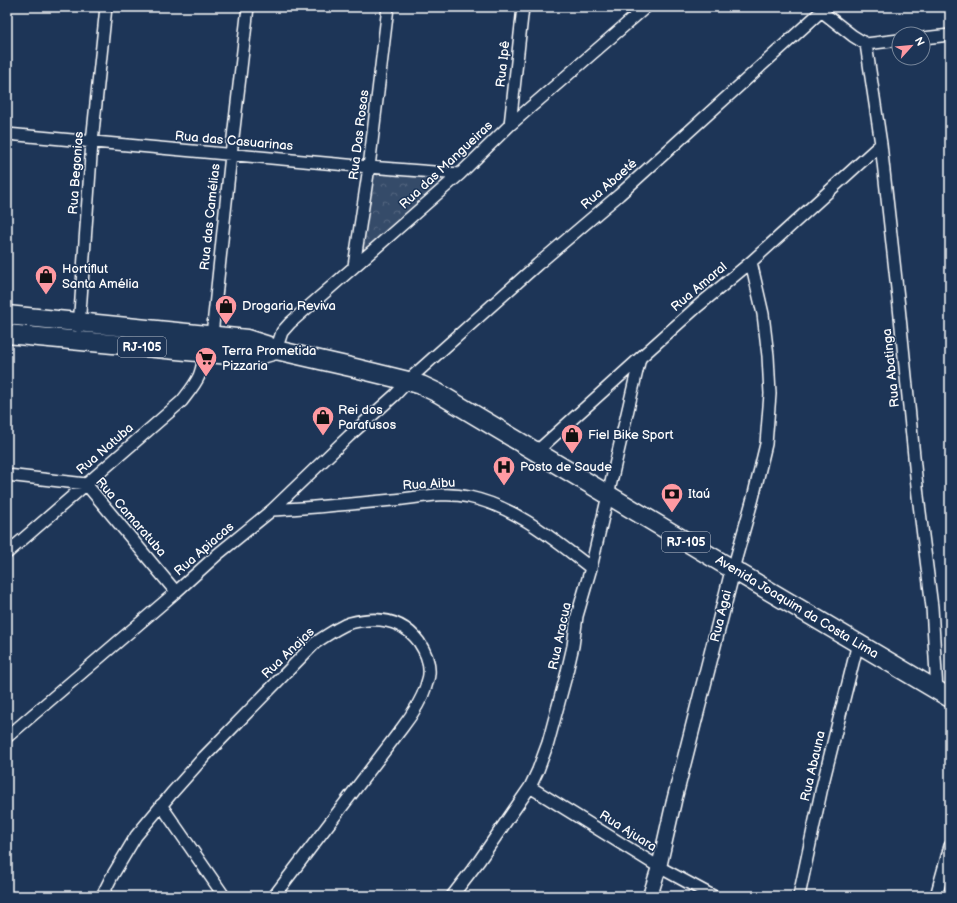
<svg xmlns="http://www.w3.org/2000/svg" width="957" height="903" font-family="'Balsamiq Sans',sans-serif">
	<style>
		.park { fill: url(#park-crowns); stroke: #9aa5b4 }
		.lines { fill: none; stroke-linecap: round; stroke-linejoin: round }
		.minor-casing { stroke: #fff; stroke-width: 14 }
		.tertiary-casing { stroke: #fff; stroke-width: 17 }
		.primary-casing { stroke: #fff; stroke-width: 21 }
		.minor { stroke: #1d3557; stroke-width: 11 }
		.tertiary { stroke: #1d3557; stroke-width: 14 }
		.primary { stroke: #1d3557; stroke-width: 18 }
		.labels { text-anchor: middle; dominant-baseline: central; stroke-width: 3; stroke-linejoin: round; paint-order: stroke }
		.shield { fill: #1d3557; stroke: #bbc2cd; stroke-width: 1 }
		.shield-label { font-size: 12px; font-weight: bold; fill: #fff }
		.street-label { font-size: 13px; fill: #fff; stroke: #1d3557 }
		.poi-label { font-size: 13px; fill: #fff; stroke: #1d3557; text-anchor: start }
	</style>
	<defs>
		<pattern id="park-crowns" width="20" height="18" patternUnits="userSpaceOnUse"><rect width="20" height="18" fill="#364b69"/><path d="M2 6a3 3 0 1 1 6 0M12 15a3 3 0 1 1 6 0" fill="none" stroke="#546680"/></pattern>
	</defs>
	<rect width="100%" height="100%" fill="#1d3557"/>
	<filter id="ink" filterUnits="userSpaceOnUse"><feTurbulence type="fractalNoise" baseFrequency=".025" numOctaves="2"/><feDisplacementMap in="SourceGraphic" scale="8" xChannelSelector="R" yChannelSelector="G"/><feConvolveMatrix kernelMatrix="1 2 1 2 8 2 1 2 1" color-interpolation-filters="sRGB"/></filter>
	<g filter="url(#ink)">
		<path class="park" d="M371,168L458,176L360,261Z"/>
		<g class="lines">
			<g class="minor-casing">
				<path id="minor" d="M821,11L853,36L866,44L899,40
					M923,38L950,35
					M866,44L881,144L899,307L918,496L932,607L937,691
					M510,125L523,7
					M7,134L369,167L460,174
					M354,266L369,167L388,7
					M79,327L92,142L106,7
					M212,335L231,155L248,7
					M276,350L282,332L290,323L460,174L510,125L646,7
					M536,452L640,358L698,306L751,262L881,144
					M7,475L86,484L176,592
					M272,510C312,508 352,504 393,500C417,498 444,491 469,497C516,507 553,539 591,568
					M7,553L182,401C188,393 195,385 199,376C202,369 203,361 205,353
					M733,569L753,498L766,444L770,394L768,356L763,314L751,262
					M7,737L176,592L218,554L272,510L349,436L395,395L414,375L538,264L619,195L826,7
					M530,787L659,867L713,896
					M161,805L224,896
					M102,896L111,878L136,836L171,794L204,757L315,643C324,637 340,626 350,623C377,616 402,619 419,642C425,651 430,663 429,674C429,678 427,682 426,686C421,702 412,715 402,728L274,896
					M452,896L479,861L512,813L530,787L538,770L548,743L566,676L573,646L577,616L591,568L640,358
					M799,896L822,787L858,643
					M936,896L950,846"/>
			</g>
			<g class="tertiary-casing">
				<path id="tertiary" d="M650,896L659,867L674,801L733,569"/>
			</g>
			<g class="primary-casing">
				<path id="primary" d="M7,315L247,339L266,345L276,350L355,368L408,381L421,385L438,393L722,563L810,615L950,698
					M7,334L240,356L262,354L276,350"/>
			</g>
			<use href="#minor" class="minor"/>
			<use href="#tertiary" class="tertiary"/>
			<use href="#primary" class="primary"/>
		</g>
	</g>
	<defs>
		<g id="shop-pin" transform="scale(1.15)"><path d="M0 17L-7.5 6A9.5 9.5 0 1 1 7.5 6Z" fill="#ff9aa2" stroke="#1d3557"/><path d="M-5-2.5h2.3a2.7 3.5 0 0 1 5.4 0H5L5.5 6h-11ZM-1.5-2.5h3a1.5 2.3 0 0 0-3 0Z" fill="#111"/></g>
		<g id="supermarket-pin" transform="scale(1.15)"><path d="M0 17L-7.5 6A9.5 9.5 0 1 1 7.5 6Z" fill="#ff9aa2" stroke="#1d3557"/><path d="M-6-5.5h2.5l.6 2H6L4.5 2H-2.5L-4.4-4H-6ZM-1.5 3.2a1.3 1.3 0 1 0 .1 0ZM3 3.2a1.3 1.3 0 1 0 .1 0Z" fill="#111"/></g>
		<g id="hospital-pin" transform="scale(1.15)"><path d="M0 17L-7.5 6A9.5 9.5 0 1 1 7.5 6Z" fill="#ff9aa2" stroke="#1d3557"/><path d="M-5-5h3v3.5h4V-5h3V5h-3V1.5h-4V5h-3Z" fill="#111"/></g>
		<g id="bank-pin" transform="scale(1.15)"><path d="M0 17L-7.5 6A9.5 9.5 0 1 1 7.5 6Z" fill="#ff9aa2" stroke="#1d3557"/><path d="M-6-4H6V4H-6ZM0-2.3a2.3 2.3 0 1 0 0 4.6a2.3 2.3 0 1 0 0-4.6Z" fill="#111"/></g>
	</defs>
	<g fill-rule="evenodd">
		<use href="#shop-pin" x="46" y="276"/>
		<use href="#shop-pin" x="226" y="306"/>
		<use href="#supermarket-pin" x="206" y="358"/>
		<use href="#shop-pin" x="323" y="417"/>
		<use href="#shop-pin" x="572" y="435"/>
		<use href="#hospital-pin" x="504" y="467"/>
		<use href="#bank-pin" x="672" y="494"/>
	</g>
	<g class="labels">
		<g class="shield">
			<rect x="118" y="337" width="48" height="20" rx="3"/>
			<rect x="662" y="532" width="48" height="20" rx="3"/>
		</g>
		<g class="shield-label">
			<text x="142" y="347">RJ-105</text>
			<text x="686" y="542">RJ-105</text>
		</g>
		<g class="street-label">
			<text transform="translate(503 64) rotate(-84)">Rua Ipê</text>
			<text transform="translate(359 135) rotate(-83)">Rua Das Rosas</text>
			<text transform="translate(234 141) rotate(5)">Rua das Casuarinas</text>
			<text transform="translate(446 165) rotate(-43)">Rua das Mangueiras</text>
			<text transform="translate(76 173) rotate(-86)">Rua Begonias</text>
			<text transform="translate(609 184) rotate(-41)">Rua Abaeté</text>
			<text transform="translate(210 217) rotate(-84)">Rua das Camélias</text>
			<text transform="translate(699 287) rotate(-40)">Rua Amaral</text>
			<text transform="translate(891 368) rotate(-96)">Rua Abatinga</text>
			<text transform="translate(105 449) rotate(-41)">Rua Natuba</text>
			<text transform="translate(429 484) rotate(-3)">Rua Aibu</text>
			<text transform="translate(131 517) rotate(49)">Rua Camaratuba</text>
			<text transform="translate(204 549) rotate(-41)">Rua Apiacas</text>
			<text transform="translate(797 607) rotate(31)">Avenida Joaquim da Costa Lima</text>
			<text transform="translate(721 616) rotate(-76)">Rua Agai</text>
			<text transform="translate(560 636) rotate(-78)">Rua Aracua</text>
			<text transform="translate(288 653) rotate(-44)">Rua Anajas</text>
			<text transform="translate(813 766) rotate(-77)">Rua Abauna</text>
			<text transform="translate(628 831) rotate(32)">Rua Ajuara</text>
		</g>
		<g class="poi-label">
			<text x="62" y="269">Hortiflut<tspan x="62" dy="15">Santa Amélia</tspan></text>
			<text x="242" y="306">Drogaria Reviva</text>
			<text x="222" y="351">Terra Prometida<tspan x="222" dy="15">Pizzaria</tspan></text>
			<text x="338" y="410">Rei dos<tspan x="338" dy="15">Parafusos</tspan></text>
			<text x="588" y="435">Fiel Bike Sport</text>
			<text x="520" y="467">Posto de Saude</text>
			<text x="688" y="494">Itaú</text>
		</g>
	</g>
	<rect width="957" height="903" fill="none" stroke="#1d3557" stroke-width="24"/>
	<rect x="12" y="12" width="933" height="879" fill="none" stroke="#fff" stroke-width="1.5" filter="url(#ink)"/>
	<g transform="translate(911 46) rotate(63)"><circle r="19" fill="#1d3557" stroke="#77869a"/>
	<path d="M0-3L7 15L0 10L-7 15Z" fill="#ff9aa2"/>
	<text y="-6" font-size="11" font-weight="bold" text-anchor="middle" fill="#ffffff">N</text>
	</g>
</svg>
